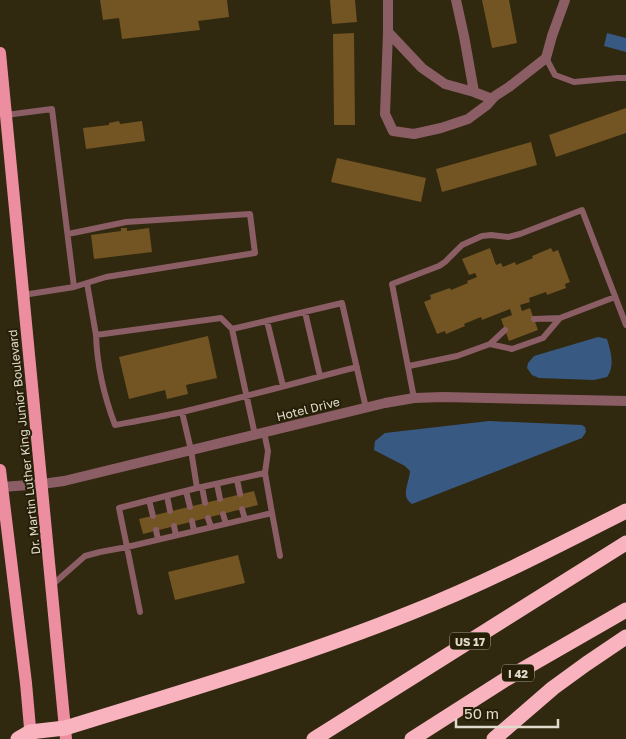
<svg xmlns="http://www.w3.org/2000/svg" width="626" height="739" font-family="'Golos Text',sans-serif">
	<style>
		.water { fill: #385982 }
		.building { fill: #725522 }
		.lines { fill: none; stroke-linecap: round; stroke-linejoin: round }
		.lane { stroke: #8b5d64; stroke-width: 6 }
		.street { stroke: #8b5d64; stroke-width: 10 }
		.primary { stroke: #ed8ea0; stroke-width: 12 }
		.highway { stroke: #f8b3be; stroke-width: 15 }
		.labels { text-anchor: middle; dominant-baseline: central; stroke-width: 4; stroke-linejoin: round; paint-order: stroke }
		.shield { fill: #261e06; stroke: #a8a291; stroke-width: 1 }
		.shield-label { font-size: 11px; font-weight: bold; fill: #e0dbcc }
		.street-label { font-size: 12px; fill: #e0dbcc; stroke: #261e06 }
	</style>
	<rect width="100%" height="100%" fill="#30280f"/>
	<path class="water" d="M607,33L626,38V52L604,46Z
		M598,337L607,339C611,352 615,366 607,377L594,380L539,378L532,375L527,368L528,363L534,356Z
		M489,421L582,425L585,427L586,432L582,438L412,504C400,496 409,484 410,471L405,466L374,450L375,441L385,433Z"/>
	<path class="building" d="M100,0H227L229,17L198,21L200,30L122,39L119,18L103,20Z
		M330,0H355L357,22L332,24Z
		M482,0H509L517,43L492,48Z
		M354,33L355,125H334L333,34Z
		M626,108V133L556,157L549,135Z
		M119,121L120,124L142,121L145,141L86,149L83,128L109,125V123Z
		M531,142L537,165L442,192L436,169Z
		M337,158L426,178L421,202L331,182Z
		M121,228H127V231L149,228L152,252L94,259L91,235L121,231Z
		M490,248L496,265L501,263L503,267L515,262L516,265L533,258L532,256L551,248L553,252L558,250L570,282L565,284L566,288L547,295L546,292L529,298L530,302L520,305L522,311L530,308L538,330L509,341L501,319L512,315L510,309L482,320L481,317L464,324L465,326L446,334L445,331L437,334L424,302L431,299L430,295L450,288L451,290L468,283L467,281L477,277L475,273L469,275L462,259Z
		M208,336L217,378L186,385L188,394L167,399L165,390L129,399L119,357Z
		M254,491L258,505L143,534L139,519Z
		M238,555L245,583L175,600L168,572Z"/>
	<g class="lines">
		<path class="lane" d="M546,58L555,75L574,82L618,78H626
			M6,115L52,109L74,287L23,295
			M68,234L126,222L250,214L255,253L106,277L74,287
			M87,283L96,335
			M305,312L320,376
			M560,318L615,297
			M267,321L283,386
			M232,329L342,303L366,408
			M505,330L490,344L512,349L543,338L560,318L534,319
			M409,366L457,356L490,344
			M414,398L392,284L439,266L445,262L462,245L482,236L491,235L508,237L520,234L582,210L626,325
			M182,412L191,450L197,488L265,473
			M264,432L268,451L265,473L272,513
			M255,435L232,329L221,318L96,335C97,366 104,396 115,425C137,421 160,417 182,412C241,398 299,382 357,367
			M237,480L240,494
			M217,484L220,499
			M202,487L205,503
			M186,491L190,507
			M167,496L170,511
			M149,500L153,516
			M242,509L245,519
			M223,514L226,524
			M208,518L211,527
			M192,521L194,531
			M174,526L176,535
			M156,530L158,539
			M52,585L85,556L100,552L127,547L119,508L197,488
			M140,612L127,547L272,513L280,556"/>
		<path class="street" d="M388,0V32L385,114L393,131L414,134L441,128L468,119L487,105L495,96L509,87L546,58L552,36L565,0
			M456,0L464,36L474,92
			M388,32L422,68L445,84L474,92L492,99
			M2,487L42,484L64,481L385,403L414,398L443,397L626,401"/>
		<path class="primary" d="M0,53L66,739
			M0,470L26,683L31,739"/>
		<path class="highway" d="M18,739L30,732L65,728C181,692 298,658 410,613C484,584 555,547 626,511
			M314,739L626,543
			M412,739L506,679L626,610
			M494,739L553,688L586,664L626,637"/>
	</g>
	<g class="labels">
		<g class="shield">
			<rect x="450" y="632.5" width="40" height="17" rx="4"/>
			<rect x="502" y="664.5" width="32" height="17" rx="4"/>
		</g>
		<g class="shield-label">
			<text x="470" y="641">US 17</text>
			<text x="518" y="673">I 42</text>
		</g>
		<g class="street-label">
			<text transform="translate(308 409) rotate(-14)">Hotel Drive</text>
			<text transform="translate(24 442) rotate(-96)">Dr. Martin Luther King Junior Boulevard</text>
		</g>
	</g>
	<path d="M456 719v8h102v-8" fill="none" stroke="#e0dbcc" stroke-width="2.5"/>
	<text x="464" y="719" font-size="15" fill="#e0dbcc" stroke="#261e06" stroke-width="4" paint-order="stroke">50 m</text>
</svg>
